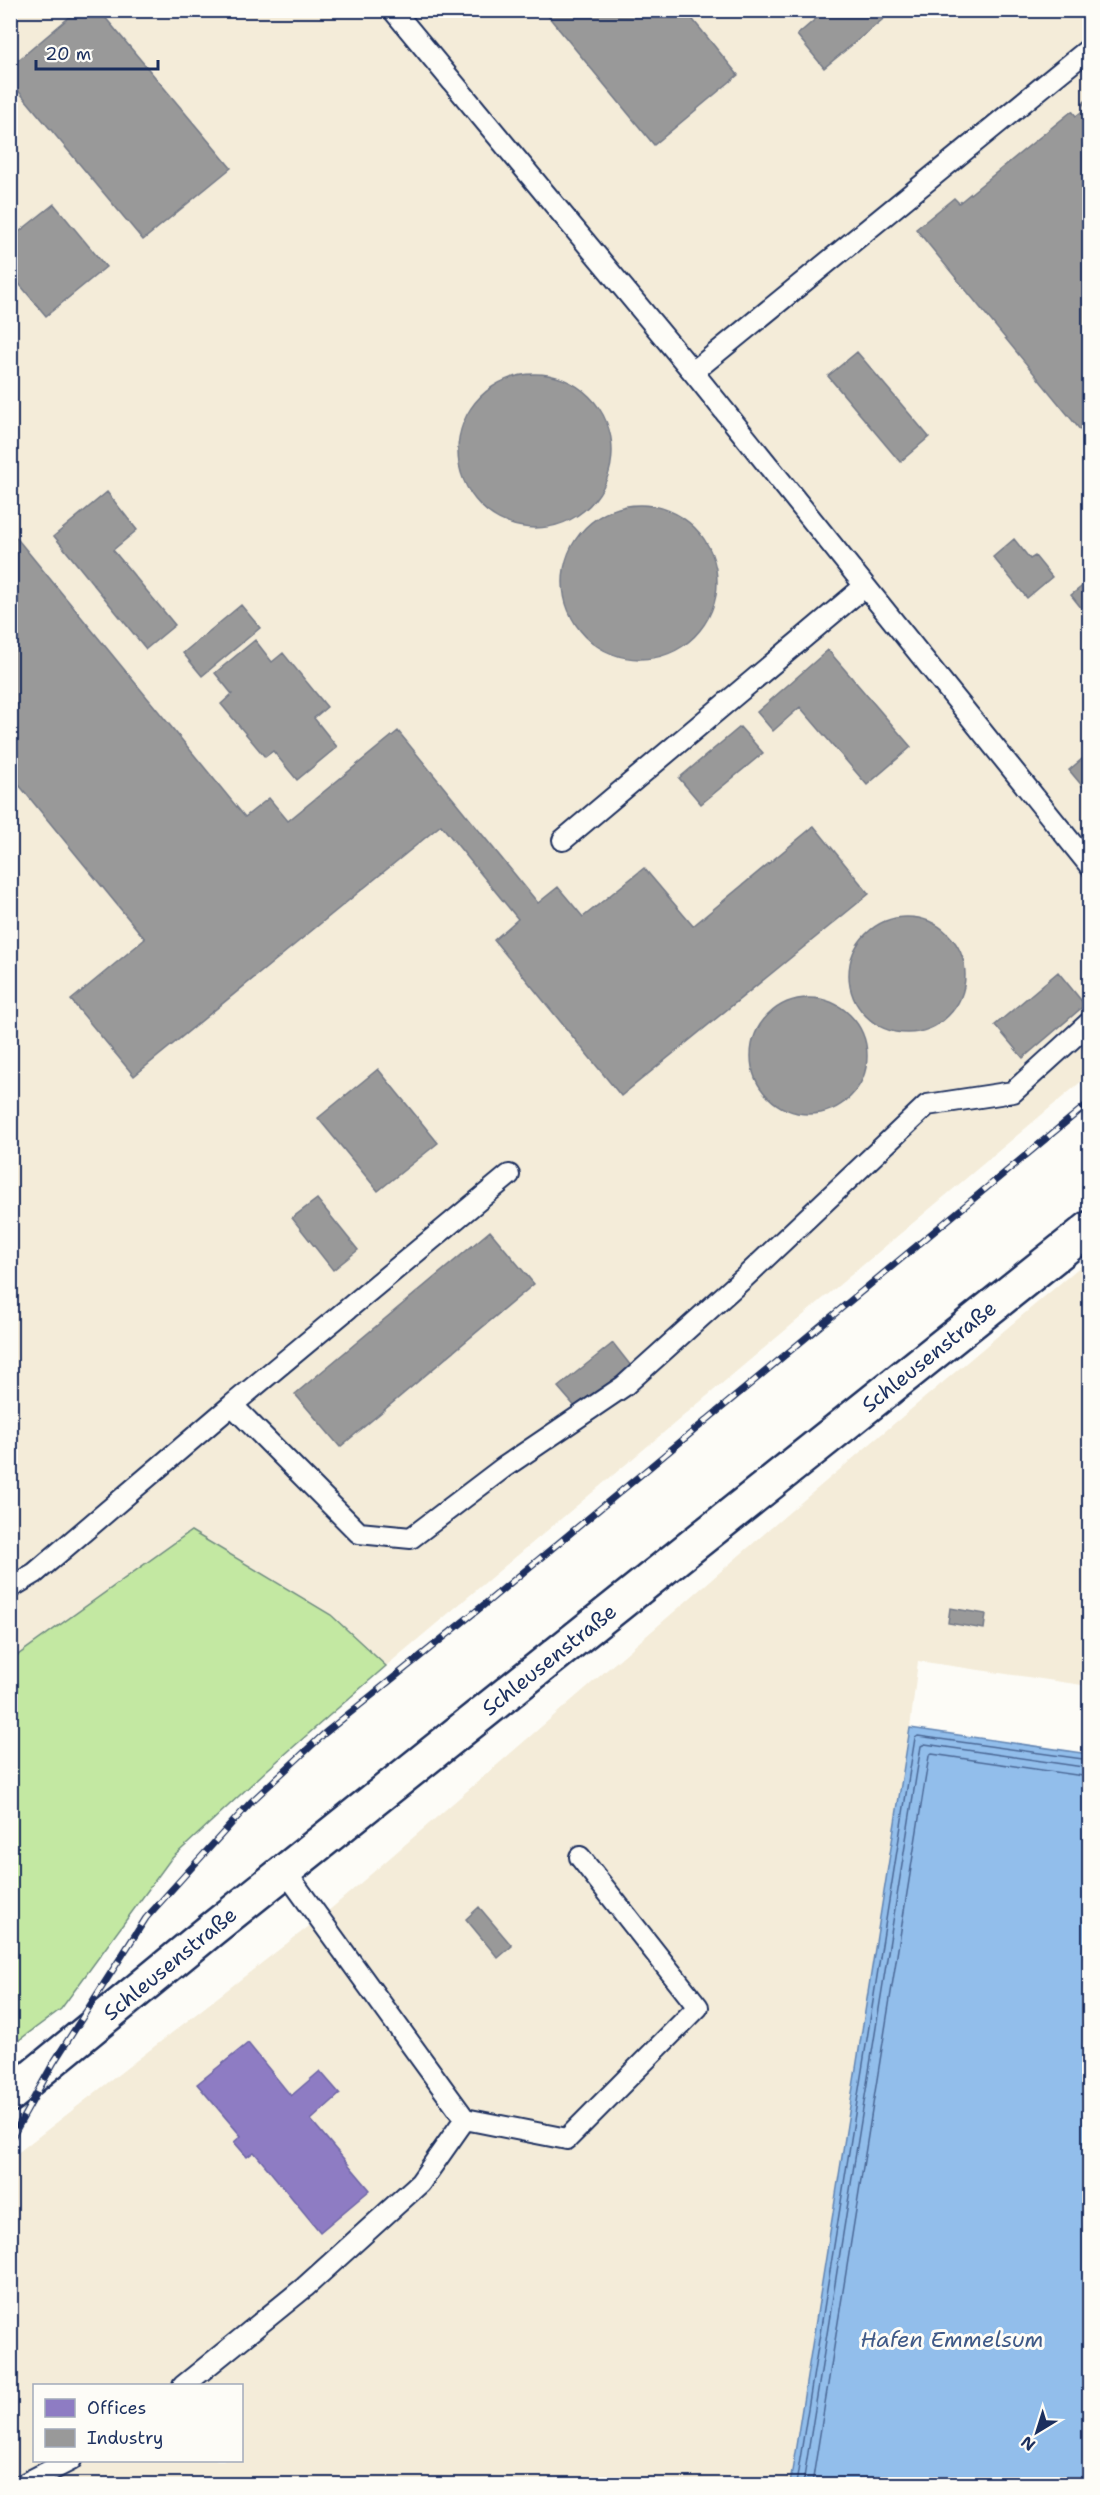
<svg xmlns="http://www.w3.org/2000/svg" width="1100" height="2495" font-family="'Shantell Sans',sans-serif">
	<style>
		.built { fill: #f4ecd9; fill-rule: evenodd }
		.green { fill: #c3e8a2; stroke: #6f8c80; stroke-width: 1.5 }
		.water { fill: #92beeb; stroke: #6285b3; stroke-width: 1.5 }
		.offices { fill: #8e7cc3; stroke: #6c65a5; stroke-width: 1.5 }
		.industry { fill: #999; stroke: #737987; stroke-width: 1.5 }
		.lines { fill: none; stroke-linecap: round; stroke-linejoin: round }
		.shore { stroke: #4b6896; stroke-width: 1.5 }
		.service-casing { stroke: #1b2f5e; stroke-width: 24 }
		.minor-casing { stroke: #1b2f5e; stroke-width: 38 }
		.service { stroke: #fdfcf7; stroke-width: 20 }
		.minor { stroke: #fdfcf7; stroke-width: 33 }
		.rail-casing { stroke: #1b2f5e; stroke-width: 7 }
		.rail { stroke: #fdfcf7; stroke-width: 4.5; stroke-dasharray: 14; stroke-linecap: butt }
		.labels { text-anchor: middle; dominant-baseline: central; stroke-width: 6; stroke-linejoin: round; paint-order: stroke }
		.street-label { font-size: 21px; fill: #1b2f5e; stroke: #fdfcf7 }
		.water-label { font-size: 22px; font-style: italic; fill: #3f5a88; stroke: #fdfcf7 }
	</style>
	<rect width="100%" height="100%" fill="#fdfcf7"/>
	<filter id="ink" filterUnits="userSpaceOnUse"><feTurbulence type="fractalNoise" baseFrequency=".0167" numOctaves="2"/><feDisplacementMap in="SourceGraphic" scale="12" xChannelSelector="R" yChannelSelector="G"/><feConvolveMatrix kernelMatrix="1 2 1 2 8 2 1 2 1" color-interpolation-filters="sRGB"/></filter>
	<g filter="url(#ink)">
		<path class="built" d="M11,11H1089V1075L386,1666L331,1615L11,1660Z
			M1089,1259V1686L918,1661L910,1728L790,2484H11V2158L326,1913L786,1515ZM34,2386H242V2460H34Z"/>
		<path class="green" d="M191,1531L331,1615L386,1666L267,1770L170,1860L61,2009L11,2046V1660Z"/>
		<path class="water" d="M910,1728L1089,1754V2484H790Z"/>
		<path class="offices" d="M248,2043L291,2096L320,2071L340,2094L311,2120L370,2190L320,2232L254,2152L247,2157L234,2142L241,2136L197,2084Z"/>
		<path class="industry" d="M78,10H99L231,168L143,240L10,81V67Z
			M543,10H685L738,75L654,145Z
			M826,10H894L824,68L797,35Z
			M1090,97V442L916,229L954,198L959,203L1072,111L1076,116L1086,108L1083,103Z
			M54,204L106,267L46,316L10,273V239Z
			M857,352L929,437L900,462L828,376Z
			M458 451a77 77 0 1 1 154 0a77 77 0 1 1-154 0Z
			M107,492L137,530L113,550L175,625L146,649L54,536Z
			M563 582a77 77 0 1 1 154 0a77 77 0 1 1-154 0Z
			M10,530L245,817L269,798L288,821L398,731L538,903L558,887L583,917L644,868L693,926L814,826L869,894L621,1096L494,940L518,919L441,825L134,1076L71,1000L145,939L10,774Z
			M1014,539L1030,559L1035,556L1052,577L1027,598L993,557Z
			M1090,580V619L1071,595Z
			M241,605L260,628L202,676L183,653Z
			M255,640L272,662L283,653L327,707L314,718L337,747L297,780L273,751L265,757L221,704L232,694L215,673Z
			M828,650L911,747L867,785L800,707L773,731L757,712Z
			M740,727L763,753L701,804L679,778Z
			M1089,753L1090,784L1084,788L1069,770Z
			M849 975a58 58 0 1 1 116 0a58 58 0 1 1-116 0Z
			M1058,972L1085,1005L1023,1058L995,1025Z
			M751 1056a58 58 0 1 1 116 0a58 58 0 1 1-116 0Z
			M378,1069L438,1143L378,1191L318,1118Z
			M317,1199L358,1250L333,1270L292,1218Z
			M490,1231L534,1284L340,1447L295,1394Z
			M613,1343L631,1366L577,1409L558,1387Z
			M950,1608L986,1614L984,1629L948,1623Z
			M479,1907L512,1946L498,1958L466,1919Z"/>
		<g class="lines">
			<path class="shore" d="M796,2484L915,1738L918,1736L1090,1760
				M803,2484L921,1746L925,1744L1090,1768
				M812,2484L929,1756L932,1754L1090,1777"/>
			<g class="service-casing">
				<path id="service" d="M393,10L693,372L1090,48
					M693,372L1090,866
					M563,840L865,586
					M509,1175L232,1405L359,1533L411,1538L503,1468L624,1386L744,1278L927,1105L1013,1092L1090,1022
					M10,1588L35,1573L232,1405
					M465,2119L567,2139L698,2007L580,1857
					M183,2386L305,2287L420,2183L465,2119L285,1871
					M24,2484L71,2460"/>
			</g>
			<g class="minor-casing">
				<g id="minor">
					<path id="s1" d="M10,2095L211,1930L1090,1228"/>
				</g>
			</g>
			<use href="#service" class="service"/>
			<use href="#minor" class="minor"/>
			<g class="rail-casing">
				<path id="rail" d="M10,2141L54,2062L146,1918L251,1802L325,1733L485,1604L1090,1102"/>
			</g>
			<use href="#rail" class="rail"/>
		</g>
	</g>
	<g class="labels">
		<g class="street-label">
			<text stroke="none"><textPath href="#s1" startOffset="1179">Schleusenstraße</textPath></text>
			<text stroke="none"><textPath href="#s1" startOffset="693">Schleusenstraße</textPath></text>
			<text stroke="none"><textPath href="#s1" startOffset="207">Schleusenstraße</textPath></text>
		</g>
		<g class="water-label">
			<text x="952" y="2339">Hafen Emmelsum</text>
		</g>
	</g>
	<rect width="1100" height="2495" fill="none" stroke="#fdfcf7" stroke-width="36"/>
	<rect x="18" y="18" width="1064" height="2459" fill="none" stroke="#1b2f5e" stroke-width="2" filter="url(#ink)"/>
	<rect x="33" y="2384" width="210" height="78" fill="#fdfcf7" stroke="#a3aaba" stroke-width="1.5"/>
	<rect x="45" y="2399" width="30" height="18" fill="#8e7cc3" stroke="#a3aaba" stroke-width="1.5"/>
	<text x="87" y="2414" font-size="18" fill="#1b2f5e">Offices</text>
	<rect x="45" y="2429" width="30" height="18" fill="#999999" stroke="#a3aaba" stroke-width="1.5"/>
	<text x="87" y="2444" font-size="18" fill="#1b2f5e">Industry</text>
	<g transform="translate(1037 2432) rotate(218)" stroke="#fdfcf7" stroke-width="4.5" paint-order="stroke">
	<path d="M0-4.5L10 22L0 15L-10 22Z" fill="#1b2f5e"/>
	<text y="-9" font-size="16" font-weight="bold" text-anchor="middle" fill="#1b2f5e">N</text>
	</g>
	<path d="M36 60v9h122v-9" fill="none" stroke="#1b2f5e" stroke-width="3"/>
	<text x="45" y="60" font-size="18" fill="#1b2f5e" stroke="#fdfcf7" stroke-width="4.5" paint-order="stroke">20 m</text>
</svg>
